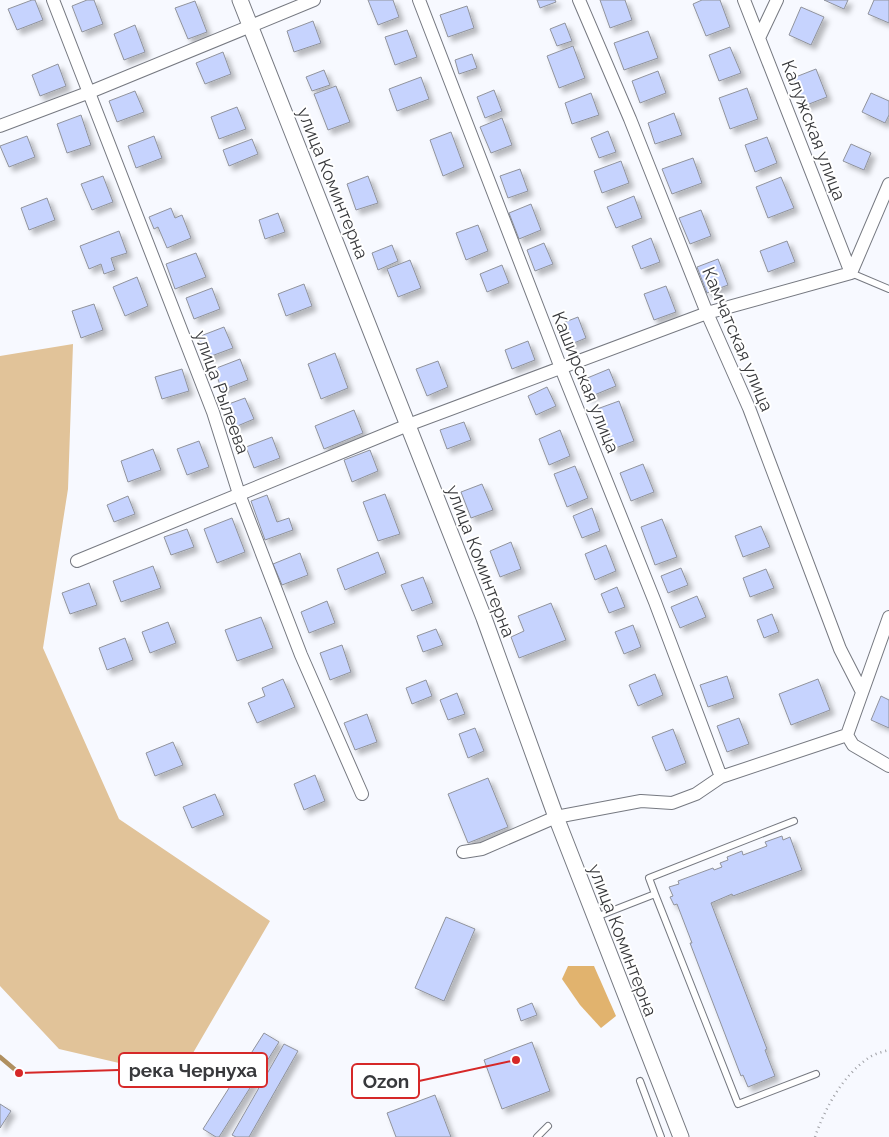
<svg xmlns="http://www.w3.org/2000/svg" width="889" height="1137" font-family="Raleway,sans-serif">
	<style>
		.green { fill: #e1c399 }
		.forest { fill: #e1b36e }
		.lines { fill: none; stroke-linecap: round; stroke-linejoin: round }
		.stream { stroke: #b09060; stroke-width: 4.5 }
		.building { fill: #c6d3fe; stroke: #90939c; filter: url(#shadow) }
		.service-casing { stroke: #767981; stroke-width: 8 }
		.minor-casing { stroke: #767981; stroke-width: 14 }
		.tertiary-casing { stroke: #767981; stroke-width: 17 }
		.path { stroke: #9d9ea3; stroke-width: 2.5; stroke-dasharray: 1 4; stroke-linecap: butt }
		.service { stroke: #fff; stroke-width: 6 }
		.minor { stroke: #fff; stroke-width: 12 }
		.tertiary { stroke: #fff; stroke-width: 15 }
		.labels { text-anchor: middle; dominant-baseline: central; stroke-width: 4; stroke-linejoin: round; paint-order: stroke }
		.street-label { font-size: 18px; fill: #38393c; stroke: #fff }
		.leader { fill: none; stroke: #d62828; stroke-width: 2 }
		.callout-dot { fill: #d62828; stroke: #fff; stroke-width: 2 }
		.callout { fill: #fff; stroke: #d62828; stroke-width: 2 }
		.callout-label { font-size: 19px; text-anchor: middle; font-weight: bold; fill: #38393c }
	</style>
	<defs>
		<filter id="shadow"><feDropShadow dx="4.5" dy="4.5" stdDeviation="2.5" flood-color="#0004"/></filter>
	</defs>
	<rect width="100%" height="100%" fill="#f7f9ff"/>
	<path class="green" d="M73,344L68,489L43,648L119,819L270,921L179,1077L59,1049L0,986V356Z"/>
	<path class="forest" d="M568,966H594L616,1016L601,1028L580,1005L562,979Z"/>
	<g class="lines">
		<path class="stream" d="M0,1057L19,1073"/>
	</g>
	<path class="building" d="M32,0H35L43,20L17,30L8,9Z
		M87,0H94L103,24L82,32L72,6Z
		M368,0H393L399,17L378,25Z
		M537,0H555L556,2L540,8Z
		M600,0H625L632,20L610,28Z
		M702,0H720L730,27L706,36L693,4Z
		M824,0H848L844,9Z
		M874,0H889V23L868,14Z
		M195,1L207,32L188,39L175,8Z
		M467,6L474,28L448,37L440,15Z
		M801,7L824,17L811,45L789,35Z
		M313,21L321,43L294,52L287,31Z
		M565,23L572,41L557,46L550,29Z
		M135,25L145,52L124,60L114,34Z
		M407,30L417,57L395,65L385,37Z
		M648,31L658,58L624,70L614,43Z
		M573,46L585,78L559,88L547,56Z
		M730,47L741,73L719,81L709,55Z
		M223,52L231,74L205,84L196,63Z
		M472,54L477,68L459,74L455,60Z
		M58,64L66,86L40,96L32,75Z
		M816,69L827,97L804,106L793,78Z
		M324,70L330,85L312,91L306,77Z
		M658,71L666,93L640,103L632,81Z
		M421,77L429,99L397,111L389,89Z
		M336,86L350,122L328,130L314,94Z
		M747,88L758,119L730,129L719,98Z
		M494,90L502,111L485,118L477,97Z
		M135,91L144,112L117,122L109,101Z
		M591,93L599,115L572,124L565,103Z
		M871,93L889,101V115L885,123L862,112Z
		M237,107L246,129L219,139L211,117Z
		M674,113L682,135L655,144L648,123Z
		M81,115L91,145L67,153L57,124Z
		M502,118L512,145L491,153L480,127Z
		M608,131L616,152L599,158L591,138Z
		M451,132L464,167L443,176L430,140Z
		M27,136L35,157L9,167L0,146Z
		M154,136L162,158L136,168L128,146Z
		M767,137L777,163L755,172L745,145Z
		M252,139L258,154L229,166L223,150Z
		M851,144L871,153L864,170L843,161Z
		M693,158L702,183L672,194L662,169Z
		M621,161L629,183L602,193L594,171Z
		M520,169L528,191L508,198L500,176Z
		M103,176L113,202L92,210L81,184Z
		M368,176L378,203L356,210L347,184Z
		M781,177L794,208L768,218L756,187Z
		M634,196L642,218L616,228L607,207Z
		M47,198L55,220L29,230L21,208Z
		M531,204L541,230L519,239L509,213Z
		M171,208L175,218L182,215L191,238L167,248L158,227L154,229L149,217Z
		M701,210L711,236L690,244L679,218Z
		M278,213L285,232L265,239L259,220Z
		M478,225L488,251L466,260L456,233Z
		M119,231L127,253L111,258L115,270L104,274L101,264L89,269L80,246Z
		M651,238L660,262L641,269L632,246Z
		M787,241L795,262L768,272L760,251Z
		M544,243L553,264L535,271L527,250Z
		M392,245L398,261L378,270L372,253Z
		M196,253L206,277L175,289L166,264Z
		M718,259L728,285L707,293L697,267Z
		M410,260L421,288L398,297L387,269Z
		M502,265L509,283L487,292L480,274Z
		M137,277L148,306L125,316L113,287Z
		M304,284L312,306L286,316L278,294Z
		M666,286L676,312L654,320L644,294Z
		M212,288L220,309L194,319L186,298Z
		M94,304L103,330L81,338L72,311Z
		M578,317L586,338L569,345L560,324Z
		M224,327L233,348L206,358L198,337Z
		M528,341L535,360L512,369L505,350Z
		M335,353L348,388L321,399L308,364Z
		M240,359L248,380L222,390L214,369Z
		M438,361L448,387L427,396L416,369Z
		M182,369L189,391L162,399L155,377Z
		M609,369L616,386L587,398L580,381Z
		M547,387L556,406L536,415L528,396Z
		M245,398L254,419L235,427L226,405Z
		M619,401L634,441L613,449L597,409Z
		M354,410L363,433L324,449L315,426Z
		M464,422L471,440L447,449L440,430Z
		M560,430L570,456L549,465L539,439Z
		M272,437L280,458L254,468L246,447Z
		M199,441L209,467L187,475L177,449Z
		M153,449L161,470L128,482L121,461Z
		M370,450L378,471L352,482L344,460Z
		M643,464L654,492L631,501L620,473Z
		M575,466L588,498L567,507L554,474Z
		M482,484L493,510L471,518L461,492Z
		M385,494L400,534L378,541L363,502Z
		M267,495L277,522L289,518L293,530L265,540L251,501Z
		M128,496L135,514L114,522L107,505Z
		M592,508L600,531L582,538L573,516Z
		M232,518L245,552L217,563L204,529Z
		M662,519L677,557L655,565L641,527Z
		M761,526L770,547L743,557L735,536Z
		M187,529L194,547L171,555L164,537Z
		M511,542L521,569L500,577L490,551Z
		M606,545L616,571L595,580L585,554Z
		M378,552L386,573L345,590L337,569Z
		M300,553L308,575L282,585L273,564Z
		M153,566L161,588L121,602L113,581Z
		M681,568L688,585L668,593L661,576Z
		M766,569L774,588L750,597L743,578Z
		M423,577L433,603L412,611L401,585Z
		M89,583L97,605L70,614L62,593Z
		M617,587L625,607L609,613L601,594Z
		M697,596L706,617L680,628L671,607Z
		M327,601L335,623L309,633L301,612Z
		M551,603L566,640L519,658L511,637L524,631L518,616Z
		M772,614L779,632L764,638L757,620Z
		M261,617L273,648L237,661L225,630Z
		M168,622L176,643L150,653L142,632Z
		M633,625L641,647L624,654L615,632Z
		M436,629L443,645L423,652L417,636Z
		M125,638L133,660L107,670L99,648Z
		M342,645L351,672L330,680L320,653Z
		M655,674L663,695L638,706L629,685Z
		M727,676L734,698L708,707L700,685Z
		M283,679L295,707L257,723L248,703L265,696L262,688Z
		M818,679L830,710L791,725L779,694Z
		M426,680L432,696L412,704L406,688Z
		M457,693L465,714L448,720L440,700Z
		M881,696L889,700V728L871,720Z
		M367,714L377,742L355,750L344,723Z
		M739,718L749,744L727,752L717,726Z
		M475,728L484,751L468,758L459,734Z
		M673,729L686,763L666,771L652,737Z
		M173,742L183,765L155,776L146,753Z
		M315,775L325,801L304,810L294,784Z
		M488,778L508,827L468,843L448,794Z
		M215,794L224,815L192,828L183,807Z
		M782,836L783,840L790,837L802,870L733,896L732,894L711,903L767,1049L765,1050L775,1076L748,1087L743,1075L741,1076L690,943H692L677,904L674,905L670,897L673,896L669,887L679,884L678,881L713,868L714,870L722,867L720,863L728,860L727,857L742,851L743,855L767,846L765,842Z
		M446,917L475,929L444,1001L415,988Z
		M532,1003L537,1015L521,1021L517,1009Z
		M264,1033L279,1042L219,1137H216L203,1129Z
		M532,1042L550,1091L502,1109L484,1060Z
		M284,1044L298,1051L249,1137H236L232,1135Z
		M435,1095L451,1137H396L387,1113Z
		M0,1104L11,1111L0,1128Z"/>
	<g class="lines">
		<g class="service-casing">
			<path id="service" d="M851,273L889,289
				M655,894L649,878L794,821
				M596,917L655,894L738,1104L816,1074
				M640,1081L661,1137
				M537,1137L548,1126"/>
		</g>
		<g class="minor-casing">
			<path id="minor" d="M53,0L213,412L239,494L301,655L362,794
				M419,0L561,368L655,602L721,777
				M579,0L630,119L707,313L749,408L840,649L862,692
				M744,0L851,273
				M759,38L777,0
				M0,126L90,92L314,0
				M851,273L889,184
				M77,561L408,425L707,313L851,273
				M847,735L889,617
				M463,852L482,849L556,817L641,801L672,803L696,794L721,777L847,735L853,745L889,766"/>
		</g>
		<g class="tertiary-casing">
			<path id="tertiary" d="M240,0L484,618L556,817L681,1137"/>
		</g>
		<path class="path" d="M815,1137C825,1108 842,1077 867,1059C873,1054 882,1052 889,1050"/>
		<use href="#service" class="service"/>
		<use href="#minor" class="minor"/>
		<use href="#tertiary" class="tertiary"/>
	</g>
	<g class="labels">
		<g class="street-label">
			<text transform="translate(814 130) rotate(69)">Калужская улица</text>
			<text transform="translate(333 183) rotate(68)">улица Коминтерна</text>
			<text transform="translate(738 339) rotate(67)">Камчатская улица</text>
			<text transform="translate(586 382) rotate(68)">Каширская улица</text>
			<text transform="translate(222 392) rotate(70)">улица Рылеева</text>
			<text transform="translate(481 561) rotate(69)">улица Коминтерна</text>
			<text transform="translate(623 940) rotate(69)">улица Коминтерна</text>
		</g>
	</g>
	<path class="leader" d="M19 1073L119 1070M516 1060L419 1081"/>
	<g class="callout-dot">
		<circle cx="19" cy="1073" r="5"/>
		<circle cx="516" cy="1060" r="5"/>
	</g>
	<g class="callout">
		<rect x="119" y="1053" width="148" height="34" rx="5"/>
		<rect x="352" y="1064" width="67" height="34" rx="5"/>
	</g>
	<g class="callout-label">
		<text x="193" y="1077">река Чернуха</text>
		<text x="386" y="1088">Ozon</text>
	</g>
</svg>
